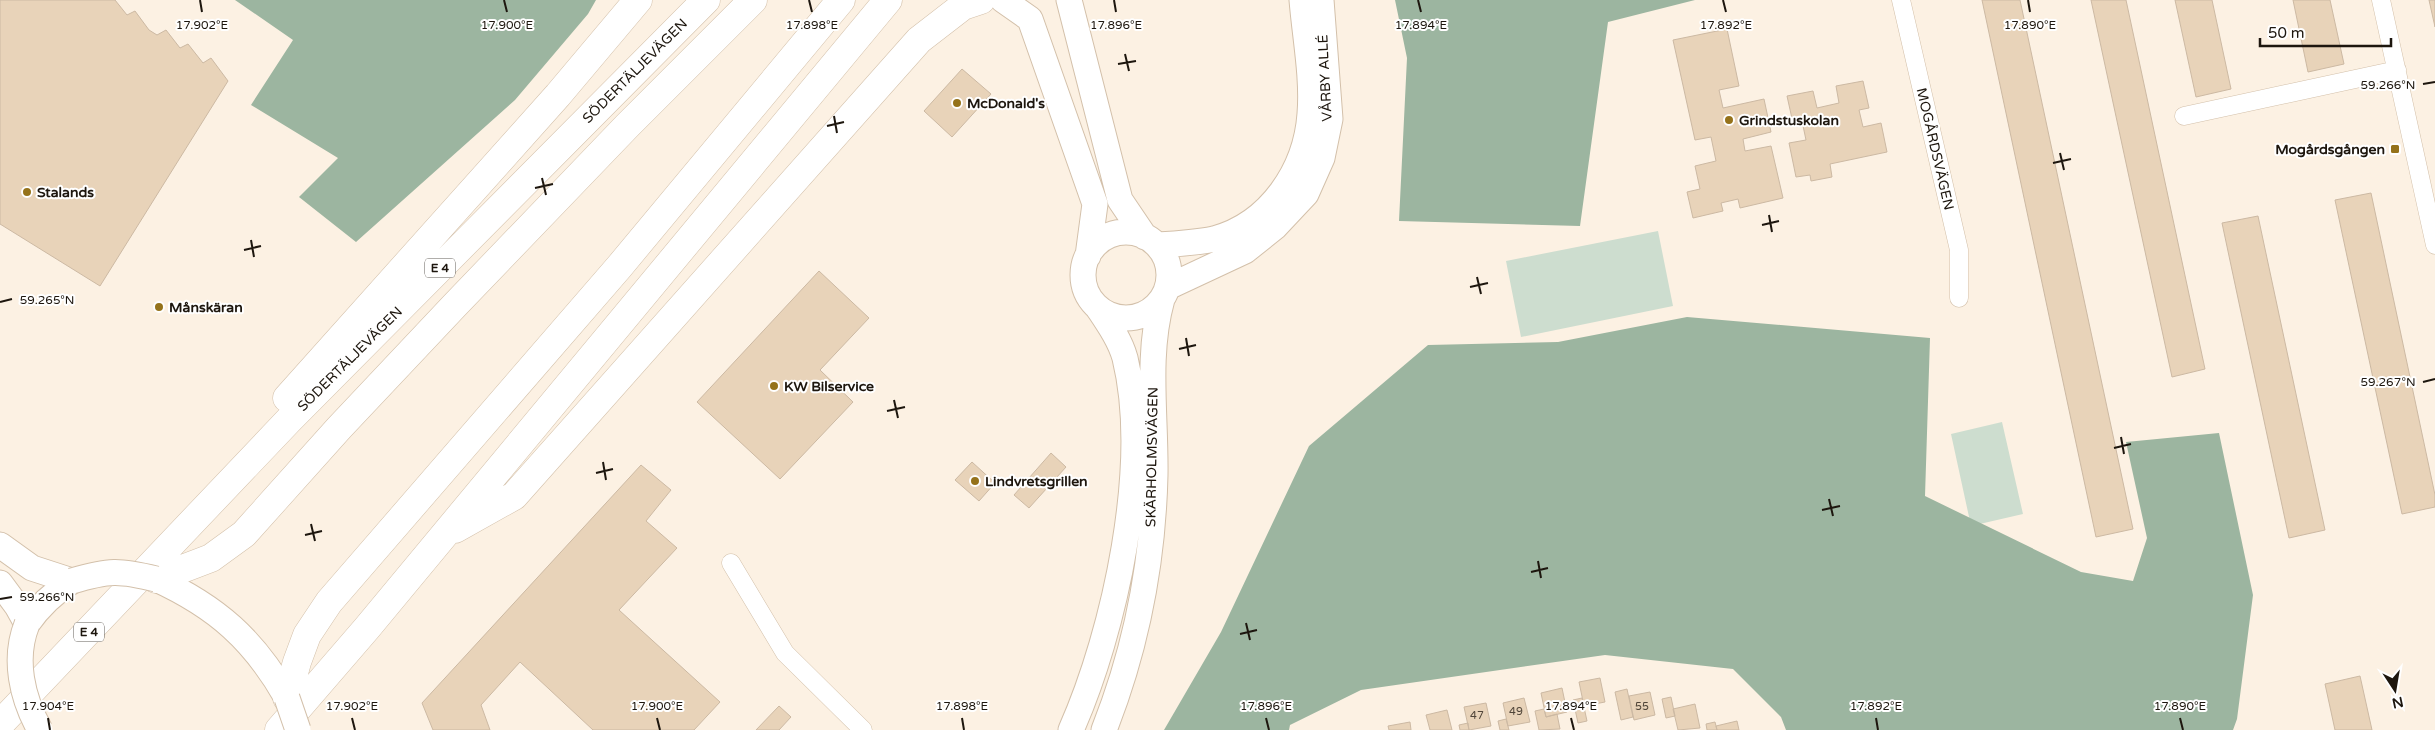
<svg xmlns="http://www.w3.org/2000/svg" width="2435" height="730" font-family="'Varela Round',sans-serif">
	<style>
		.green { fill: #cdddcf }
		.forest { fill: #9cb5a0 }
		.building { fill: #e8d3b9; stroke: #ccb9a3 }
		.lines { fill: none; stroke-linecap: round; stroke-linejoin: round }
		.street-casing { stroke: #d3c0aa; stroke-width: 19 }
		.secondary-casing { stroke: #d3c0aa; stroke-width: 27 }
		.highway-casing { stroke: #d3c0aa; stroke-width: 29 }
		.street { stroke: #fff; stroke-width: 18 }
		.secondary { stroke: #fff; stroke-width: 25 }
		.highway { stroke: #fff; stroke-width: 28 }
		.secondary-bridge-casing { stroke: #d3c0aa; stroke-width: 27; stroke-linecap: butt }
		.secondary-bridge { stroke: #fff; stroke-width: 25 }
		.ticks { fill: none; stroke: #1d160e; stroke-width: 2 }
		.poi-dot { fill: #95721a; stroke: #fff; stroke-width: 2 }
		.labels { text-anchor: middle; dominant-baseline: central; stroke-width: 4; stroke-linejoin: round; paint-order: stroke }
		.number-label { font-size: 11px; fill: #504539 }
		.shield { fill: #fff; stroke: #615c56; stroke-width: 1 }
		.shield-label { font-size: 12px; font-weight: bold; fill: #1d160e }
		.street-label { font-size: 14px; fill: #1d160e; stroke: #fff }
		.poi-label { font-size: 14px; font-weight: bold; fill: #1d160e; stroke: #fff; text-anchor: start }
		.ticks-label { font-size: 12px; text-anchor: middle; fill: #1d160e; stroke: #fff; stroke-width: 4; stroke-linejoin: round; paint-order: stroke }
	</style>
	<rect width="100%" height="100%" fill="#fcf1e3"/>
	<path class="green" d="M1658,231L1673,306L1521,337L1506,261Z
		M2002,422L2023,514L1971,526L1951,434Z"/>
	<path class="forest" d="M235,0H596L588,14L515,100L356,242L299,197L338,158L251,105L293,40Z
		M1395,0H1695L1608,22L1580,226L1399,221L1407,58Z
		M1687,317L1930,338L1925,496L2081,572L2133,581L2147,538L2126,442L2219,433L2253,595L2237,719L2233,730H1786L1781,717L1733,669L1605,655L1361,690L1290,725L1289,730H1164L1221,632L1309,446L1428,345L1558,342Z"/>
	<path class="building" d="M0,0H115L127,15L135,11L149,30L157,35L166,30L180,48L188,44L203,63L211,58L228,81L100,286L0,224Z
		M1982,0H2020L2133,529L2096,537Z
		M2091,0H2126L2205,369L2172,377Z
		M2175,0H2212L2231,89L2196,97Z
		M2293,0H2330L2344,64L2308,72Z
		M2429,0H2435V27Z
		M1727,29L1739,86L1719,90L1723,108L1764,99L1771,132L1743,139L1745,151L1771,146L1783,198L1740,208L1738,199L1721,203L1723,211L1693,218L1687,192L1700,189L1695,166L1716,161L1711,137L1695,140L1673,40Z
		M962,69L991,94L952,137L924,111Z
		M1863,81L1869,108L1859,110L1863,127L1881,123L1887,152L1830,164L1832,177L1811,181L1810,175L1796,177L1789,143L1806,140L1802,121L1793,123L1787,96L1813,91L1817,108L1839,103L1836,86Z
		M2371,193L2435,495V507L2402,514L2335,200Z
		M2258,216L2325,530L2289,538L2222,223Z
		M819,271L869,318L820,370L853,402L780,479L697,402Z
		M1051,453L1066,467L1029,508L1014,495Z
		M972,462L995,483L979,501L955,480Z
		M641,465L671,490L646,521L677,548L619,610L720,702L694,730H593L520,662L481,705L490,730H433L422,703Z
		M2360,676L2372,730H2335L2325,684Z
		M1600,678L1605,702L1584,706L1579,682Z
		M1562,688L1567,712L1546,717L1541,693Z
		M1627,689L1633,717L1621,720L1615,692Z
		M1650,692L1655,715L1634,720L1629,696Z
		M1671,697L1675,716L1666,718L1662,699Z
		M1524,698L1530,722L1508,726L1503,703Z
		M1582,698L1587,721L1578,723L1573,700Z
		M1486,703L1491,726L1469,730L1464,707Z
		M1695,704L1700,728L1678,730L1673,709Z
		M779,706L791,717L779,730H756Z
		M1544,709L1546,717L1557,714L1560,729L1539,730L1535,711Z
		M1447,710L1452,730H1430L1426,715Z
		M1506,719L1509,730H1500L1498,721Z
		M1737,721L1739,730H1717L1716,726Z
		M1410,722L1411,730H1389L1388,726Z
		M1715,722L1717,730H1707L1706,724Z
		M1468,723L1469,730H1460L1459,725Z"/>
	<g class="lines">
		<g class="street-casing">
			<path id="street" d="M1901,0L1959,250V298
				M2381,0L2435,245
				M2184,116L2397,70
				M731,563L785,653L863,730"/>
		</g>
		<g class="secondary-casing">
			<path id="secondary" d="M1003,0L1030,19L1095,204L1088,256
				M1069,0L1120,200L1145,237
				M1083 275a43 43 0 1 1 86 0a43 43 0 1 1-86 0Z
				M1157,245C1176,244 1195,243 1214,239C1270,224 1306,170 1310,114C1313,77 1305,37 1302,0
				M1168,287L1245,251L1275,227L1306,194L1322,158L1330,119L1321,0
				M0,545L32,568L72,581
				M156,579C217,607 254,640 287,698
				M0,583L17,606L27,624C40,605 53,593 72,581
				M1071,730C1115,631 1151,465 1125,358C1120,340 1108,323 1098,308
				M1104,730C1136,649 1153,562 1155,475C1156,416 1146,356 1162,299"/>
		</g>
		<g class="highway-casing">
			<path id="highway" d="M287,398L558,95L638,0
				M455,529L514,496L919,40L963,6L981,0
				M156,579L211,558L244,534L339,428L455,305L627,126L753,0
				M287,698L297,662L307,635L329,602L619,267L841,0
				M0,724L289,420L706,0
				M279,730L367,628L888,0"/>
		</g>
		<use href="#street" class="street"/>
		<use href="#secondary" class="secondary"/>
		<use href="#highway" class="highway"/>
		<g class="secondary-bridge-casing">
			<path id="secondary-bridge" d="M72,581C109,570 119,570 156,579
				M27,624C13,659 22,698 40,730
				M287,698L298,730"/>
		</g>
		<use href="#secondary-bridge" class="secondary-bridge"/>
	</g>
	<path class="ticks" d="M200,0L202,12M504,0L507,12M809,0L812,12M1114,0L1116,12M1418,0L1421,12M1723,0L1726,12M2028,0L2030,12M1125,54L1129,71M1118,64L1136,61M2423,84L2435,82M834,116L837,133M827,126L844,122M2060,153L2064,170M2053,163L2071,159M542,178L546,195M535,188L553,184M1769,215L1772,232M1762,225L1779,221M251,240L254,257M244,250L261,246M1477,277L1481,294M1470,287L1488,283M0,302L12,299M1186,338L1189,356M1179,349L1196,345M2423,382L2435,379M894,400L898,418M887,411L905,407M2121,437L2124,454M2114,448L2131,444M603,462L606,480M596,473L613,469M1829,499L1833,516M1822,510L1840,506M311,524L315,541M305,535L322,531M1538,561L1541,578M1531,572L1548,568M0,599L12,597M1246,623L1250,640M1240,634L1257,630M48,718L50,730M352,718L355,730M657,718L660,730M962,718L964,730M1266,718L1269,730M1571,718L1574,730M1876,718L1878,730M2180,718L2183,730"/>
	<g class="poi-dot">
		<circle cx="957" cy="103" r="5"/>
		<circle cx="1729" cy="120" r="5"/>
		<rect x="2390" y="144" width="10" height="10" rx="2.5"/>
		<circle cx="27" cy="192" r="5"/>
		<circle cx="159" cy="307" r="5"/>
		<circle cx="774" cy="386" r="5"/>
		<circle cx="975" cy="481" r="5"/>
	</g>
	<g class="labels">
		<g class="number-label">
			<text x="1642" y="706">55</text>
			<text x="1516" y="711">49</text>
			<text x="1477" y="715">47</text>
		</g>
		<g class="shield">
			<rect x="425" y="258.5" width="30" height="19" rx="4"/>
			<rect x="74" y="622.5" width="30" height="19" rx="4"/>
		</g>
		<g class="shield-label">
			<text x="440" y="268">E 4</text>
			<text x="89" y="632">E 4</text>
		</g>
		<g class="street-label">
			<text transform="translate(635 71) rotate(-45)">SÖDERTÄLJEVÄGEN</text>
			<text transform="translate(1325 78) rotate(-93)">VÅRBY ALLÉ</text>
			<text transform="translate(1935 149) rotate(77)">MOGÅRDSVÄGEN</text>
			<text transform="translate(350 359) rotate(-45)">SÖDERTÄLJEVÄGEN</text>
			<text transform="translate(1152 457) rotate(-89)">SKÄRHOLMSVÄGEN</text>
		</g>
		<g class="poi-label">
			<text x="967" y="103">McDonald's</text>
			<text x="1739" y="120">Grindstuskolan</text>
			<text x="2385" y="149" text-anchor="end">Mogårdsgången</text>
			<text x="37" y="192">Stalands</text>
			<text x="169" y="307">Månskäran</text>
			<text x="784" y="386">KW Bilservice</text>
			<text x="985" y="481">Lindvretsgrillen</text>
		</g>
	</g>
	<g class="ticks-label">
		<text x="202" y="29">17.902°E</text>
		<text x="507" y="29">17.900°E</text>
		<text x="812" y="29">17.898°E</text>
		<text x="1116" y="29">17.896°E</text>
		<text x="1421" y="29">17.894°E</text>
		<text x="1726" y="29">17.892°E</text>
		<text x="2030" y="29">17.890°E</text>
		<text x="2388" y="89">59.266°N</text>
		<text x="47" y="304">59.265°N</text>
		<text x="2388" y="386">59.267°N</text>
		<text x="47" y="601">59.266°N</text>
		<text x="48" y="710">17.904°E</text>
		<text x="352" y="710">17.902°E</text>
		<text x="657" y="710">17.900°E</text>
		<text x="962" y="710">17.898°E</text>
		<text x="1266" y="710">17.896°E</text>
		<text x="1571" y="710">17.894°E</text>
		<text x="1876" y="710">17.892°E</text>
		<text x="2180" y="710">17.890°E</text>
	</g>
	<g transform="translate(2395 690) rotate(168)" stroke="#ffffff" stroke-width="4" paint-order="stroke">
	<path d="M0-4L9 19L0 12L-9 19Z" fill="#1d160e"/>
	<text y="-8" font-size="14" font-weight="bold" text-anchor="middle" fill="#1d160e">N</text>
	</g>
	<path d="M2260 38v8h131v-8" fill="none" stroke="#1d160e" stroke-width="2.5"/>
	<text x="2268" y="38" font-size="15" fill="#1d160e" stroke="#ffffff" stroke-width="4" paint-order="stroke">50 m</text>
</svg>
